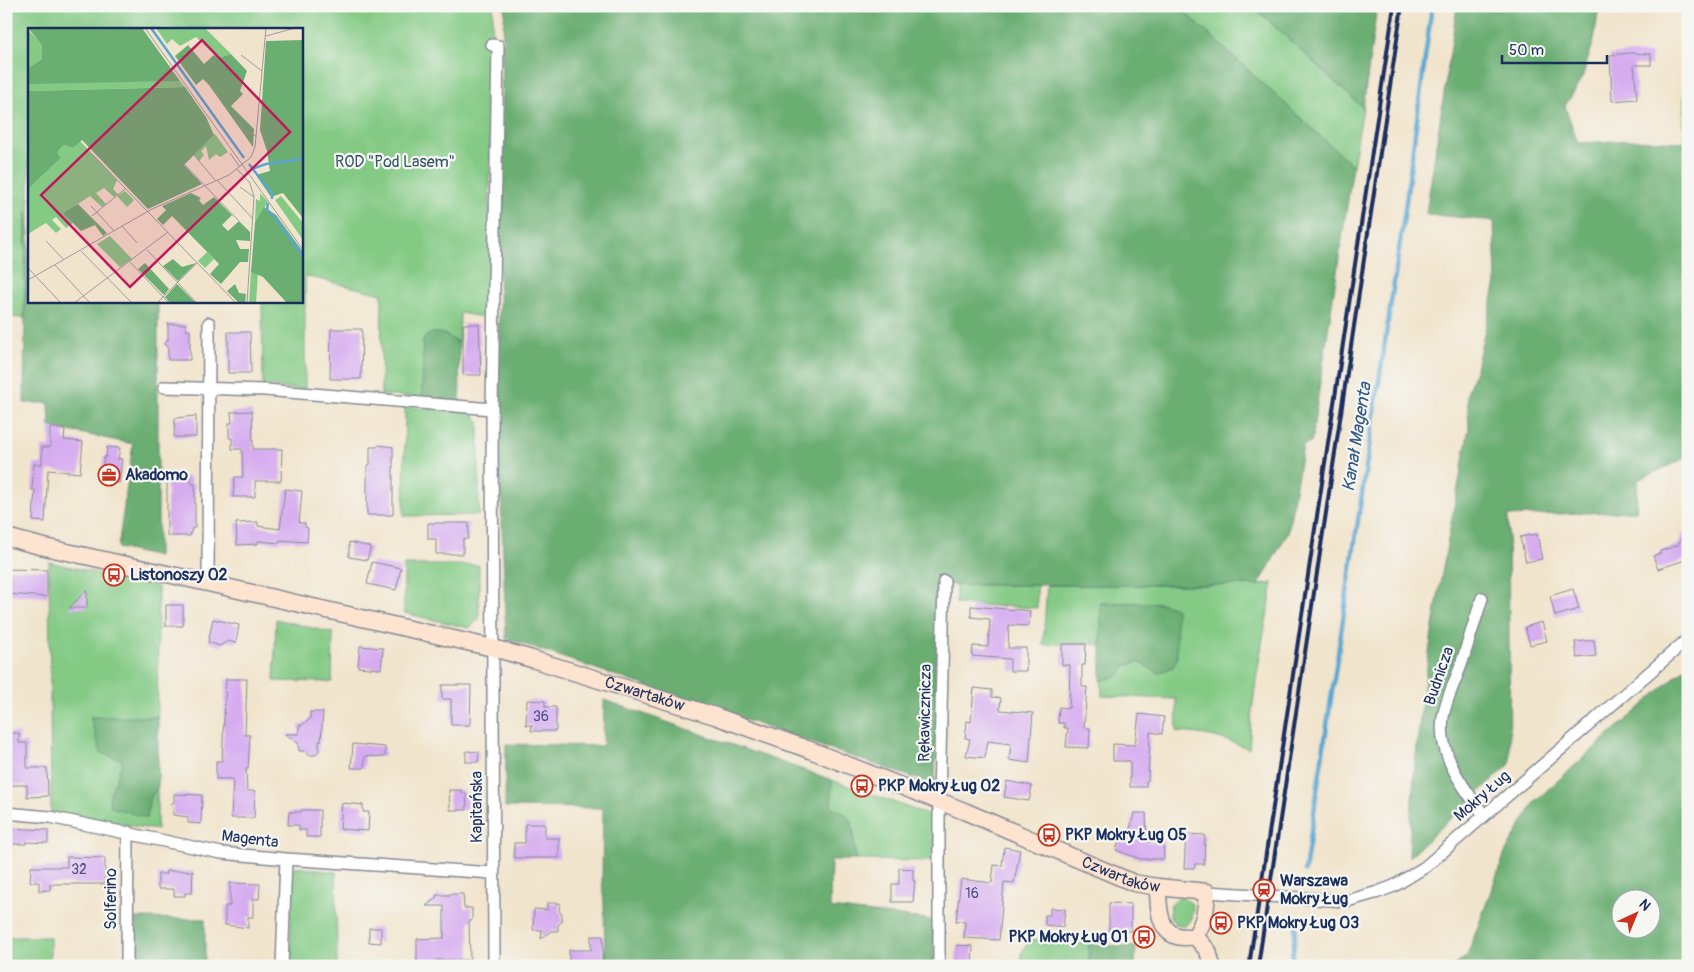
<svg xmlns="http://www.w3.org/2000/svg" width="1694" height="972" font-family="Pangolin,sans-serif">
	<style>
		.green { fill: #84ca85; stroke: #507c72 }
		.forest { fill: #6bae72; stroke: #436e68; fill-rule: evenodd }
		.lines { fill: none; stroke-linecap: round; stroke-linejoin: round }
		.stream { stroke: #58a6d1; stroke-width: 4.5 }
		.building { fill: #d6acf0 }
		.street-casing { stroke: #868a95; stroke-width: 14 }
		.secondary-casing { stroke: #868a95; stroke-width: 19 }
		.street { stroke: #fff; stroke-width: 11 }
		.secondary { stroke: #fde4d1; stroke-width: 16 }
		.rail { stroke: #1b2f5e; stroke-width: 4 }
		.labels { text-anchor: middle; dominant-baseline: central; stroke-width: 4.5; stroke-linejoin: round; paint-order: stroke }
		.number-label { font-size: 14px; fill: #4a4e82 }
		.park-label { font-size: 16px; fill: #355668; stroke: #f6f6f2 }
		.poi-label { font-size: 16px; font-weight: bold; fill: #1b2f5e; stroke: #f6f6f2; text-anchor: start }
		.street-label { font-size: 16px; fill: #1b2f5e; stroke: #f6f6f2 }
		.water-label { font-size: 18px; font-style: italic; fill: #305986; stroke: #f6f6f2 }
		.inset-river { fill: none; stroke: #58a6d1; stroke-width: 2.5 }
		.inset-road { fill: none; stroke: #9b9ca0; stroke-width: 1 }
		.view { fill: #c2185b; fill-opacity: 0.15; stroke: #c2185b; stroke-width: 2.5 }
		.inset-edge { fill: none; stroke: #1b2f5e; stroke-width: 2.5 }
	</style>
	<rect width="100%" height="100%" fill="#f6f6f2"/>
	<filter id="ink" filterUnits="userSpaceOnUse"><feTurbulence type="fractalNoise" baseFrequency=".02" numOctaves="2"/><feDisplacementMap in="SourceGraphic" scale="10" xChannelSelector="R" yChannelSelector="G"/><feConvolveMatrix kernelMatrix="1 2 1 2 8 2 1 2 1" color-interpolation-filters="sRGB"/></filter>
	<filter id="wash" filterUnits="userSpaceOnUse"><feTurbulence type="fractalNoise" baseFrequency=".0096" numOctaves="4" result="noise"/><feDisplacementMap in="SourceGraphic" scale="20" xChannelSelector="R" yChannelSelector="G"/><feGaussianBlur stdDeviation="1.12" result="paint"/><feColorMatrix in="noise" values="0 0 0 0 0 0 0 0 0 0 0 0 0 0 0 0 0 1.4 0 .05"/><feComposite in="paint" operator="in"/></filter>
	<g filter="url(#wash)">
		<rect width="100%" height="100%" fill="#f1e4cc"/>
		<path class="green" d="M6,6H493L490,115L489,318L460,313L459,343C443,333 439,328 423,341L422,398L381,395L382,294L305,276V390L263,386L262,301H301V29H29V214H26L24,318L6,317Z
			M1178,6H1253L1363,108L1353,166Z
			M1684,6H1688V179L1684,142Z
			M405,407L470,412L479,421V515L404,516Z
			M49,562L158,587L157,830L51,812Z
			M404,565H479V619L469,628L404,613Z
			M1273,583C1263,638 1252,693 1249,749C1222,737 1206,734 1177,732L1176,699L1102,696L1101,681L1119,675L1126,665L1139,662L1159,673L1160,603H1101L1102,645L1082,643L1043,645L1047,585H1259Z
			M956,585H1037V608L956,604Z
			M276,619L333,633L332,682L274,681Z
			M832,780L934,817V861L856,860L852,822L831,806Z
			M295,867L336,872L337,966H291L290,870Z
			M1178,898C1186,897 1191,901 1193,908L1191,919L1185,926L1176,925C1170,919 1168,912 1171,904Z
			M6,937H50V966H6Z
			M1031,939L1089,944V966H1021L1022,952Z"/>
		<path class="forest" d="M505,6H1178L1353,166L1311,443L1303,445L1288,532L1259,585H938L935,785L506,638L498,411L502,45Z
			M1253,6H1377L1363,108Z
			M1457,6H1599L1594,40L1581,81L1565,106L1578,143L1634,140L1684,142L1688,179V457L1638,480L1636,511L1508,516L1510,764L1409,857C1413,737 1433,619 1455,502C1460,477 1465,452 1469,427L1467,394L1476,368L1496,283L1494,221L1426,214Z
			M26,213L29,214V301H158V557L118,548L133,444L50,427L49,403H24Z
			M432,333C443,332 451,338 459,343L460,402L422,398L423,341L426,336Z
			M1101,603H1160L1176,608L1177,658L1173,667L1159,673L1138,662L1126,665L1119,675L1101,681Z
			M1688,665V966H1454L1467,956L1505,853L1535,801ZM1622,900H1652V930H1622Z
			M604,700L832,780L831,806L845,814L852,822L856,860H831L830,908L934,920V966H605L604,903L602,880L603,808L505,807L506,744L603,746Z
			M90,717H158V786L149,801L147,818L111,807L109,798L123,760L101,753Z
			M135,918L205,919V966H135Z
			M1089,944L1136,947L1135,966H1089Z"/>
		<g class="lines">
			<path class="stream" d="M1305,871L1404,216L1432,6
				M1291,966L1296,926"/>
		</g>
		<g id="blocks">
			<path class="building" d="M1630,53L1651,54V65H1634L1637,99L1612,101L1610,55Z
				M168,324H186V330L190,331V360H168V348L164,344L168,340Z
				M463,324H479L481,375H463Z
				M331,329H362L361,379H330Z
				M228,332H250L251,373H228Z
				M252,411L253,449H282L281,481H255V497H233L235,477H243L242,449H232V438H229V423H232L231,412Z
				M196,416V437H174L175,418Z
				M50,427L65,430L64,440L83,442L80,473L48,470L45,522L33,521L35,490H32L34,464H42V447H50Z
				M379,445L393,447V515H367V465H370V447H377Z
				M107,447L120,448L118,459H122L119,483L100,480L104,457H106Z
				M167,476L190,477L192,484H195V528H192L190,536H167Z
				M285,489L302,491L299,523H305V527L308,528L307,542L280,540V543L258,541V544L237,545L236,523L258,522V526L280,529Z
				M428,523H469L468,539H463V554H436V539H428Z
				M1688,524V559L1658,569L1653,556L1661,553L1660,551L1678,545Z
				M1537,534L1542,559L1526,562L1520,537Z
				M349,542L371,547L367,560L349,557Z
				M372,562L401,568L396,590L367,584Z
				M6,569L47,570V597L6,594Z
				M1573,589L1579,609L1555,616L1550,596Z
				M87,590V608H69Z
				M166,605H183V626H166Z
				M971,606L1030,611L1029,626L1009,625L1008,648H1026V671H1010V659L972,656L973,646L988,647L990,619L971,617Z
				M213,619L239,625L236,643L228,641L220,646L208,642Z
				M1542,622L1547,641L1530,645L1525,627Z
				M1594,640L1596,656L1577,658L1575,642Z
				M1062,644H1086L1085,665H1082V687H1087L1084,728H1090L1089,748L1066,747L1068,728H1064V723H1058L1059,707L1069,708L1070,665H1062Z
				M360,646L383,648L381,669L358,667Z
				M226,679H247L245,735H250L248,769H246L247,791H255L254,818H231L233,779H216V761H222Z
				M442,685H471L470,725H451V699H442Z
				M974,688L992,690V697L1001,698L1000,710L1033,713L1029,763L1009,760L1011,744L988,741L985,758L966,756L970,739L965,738L967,721L971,722Z
				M527,700L545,701V707H556V731H531L532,725H526Z
				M310,712H323L321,741H319V751L315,755H309L305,751H299L298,743L285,734H299V725H302L310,719Z
				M1139,714L1164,717L1162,734L1150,732L1148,781H1146V787H1130V761H1113V744L1135,745Z
				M9,733H19V743H27V768H47L48,796L27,797V785H8Z
				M353,744L385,747V757L365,756L364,768H351Z
				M466,751L479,752L478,762H466Z
				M1007,781L1032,786L1029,801L1004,797Z
				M449,790H462V793H466L467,810H450Z
				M174,794L202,795L201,824L188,823V817L173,815V808L171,804L174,802Z
				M342,803L363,805V812H369L368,831L340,829Z
				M301,810H320V837H306V830H299V825H288L289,812H301Z
				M1134,813H1146L1147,842H1163L1164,859H1140L1116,850L1121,835L1128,837Z
				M525,824H545V838H559V858H514V843H525Z
				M8,828L48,830V843L26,842V844H8Z
				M1186,834L1205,835L1204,864H1195L1194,868H1184Z
				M1004,847L1020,850L1014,883L1004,882L999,940L964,938L965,922L956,921L961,879L992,883L994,865L1002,866Z
				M67,857L105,858V884H50V890L39,891V882H30L31,867H67Z
				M899,868L913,869V881H915L913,902H892V884H899Z
				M166,871H193L192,893H185V896H174V889H158V874H166Z
				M230,883L260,884L259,899H253V917H248V928L225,925V906H230Z
				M450,894H463L464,908H472V921H469L470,960H436V966H417V939L444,938V906H426L436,898V895H450Z
				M547,903H560L559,911L562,914V922L558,925V931H551L541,939L542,930H533L534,909L547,910Z
				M1109,903L1131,904V931H1109Z
				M1050,908L1065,909L1063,927L1045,925V915H1050Z
				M369,928H381V943L369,942Z
				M591,936H603V966H585V962H569V950H591Z
				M957,945L973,946L972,965L956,964Z"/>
		</g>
	</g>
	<g filter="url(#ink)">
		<use href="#blocks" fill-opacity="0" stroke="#868a95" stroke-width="1"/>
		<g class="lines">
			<g class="street-casing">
				<path id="street" d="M492,45L498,46L492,409L494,966
					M164,387L265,390L492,409
					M208,583L209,323
					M1482,598C1475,620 1468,643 1461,665C1456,679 1449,693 1445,708C1433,748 1461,785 1484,815
					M6,813L50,817L221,853L286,859L493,873
					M1207,892L1347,901L1378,892L1394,886L1425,867L1688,639
					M127,966L128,832
					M282,966L286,859
					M939,966V801L944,581"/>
			</g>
			<g class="secondary-casing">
				<g id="secondary">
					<path id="s1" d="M6,537L40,546L208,583L493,648L532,659L715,716L810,750L964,811L1134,883L1158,887L1207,892C1206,909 1205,922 1195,936C1160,943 1158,914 1158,887"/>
					<path d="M1195,936L1208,951L1212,966"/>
				</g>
			</g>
			<use href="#street" class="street"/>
			<use href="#secondary" class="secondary"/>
			<path class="rail" d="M1249,966L1394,6
				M1258,966L1402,6"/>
		</g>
	</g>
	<defs>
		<g id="office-ring" transform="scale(1.125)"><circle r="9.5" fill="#f6f6f2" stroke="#c8321e" stroke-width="1.5"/><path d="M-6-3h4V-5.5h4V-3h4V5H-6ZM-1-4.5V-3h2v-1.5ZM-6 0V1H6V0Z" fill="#c8321e"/></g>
		<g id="bus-ring" transform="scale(1.125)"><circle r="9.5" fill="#f6f6f2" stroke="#c8321e" stroke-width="1.5"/><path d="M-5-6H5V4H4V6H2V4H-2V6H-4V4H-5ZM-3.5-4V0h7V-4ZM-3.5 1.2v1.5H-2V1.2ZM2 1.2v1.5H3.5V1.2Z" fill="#c8321e"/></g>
		<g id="station-ring" transform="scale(1.125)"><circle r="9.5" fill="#f6f6f2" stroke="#c8321e" stroke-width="1.5"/><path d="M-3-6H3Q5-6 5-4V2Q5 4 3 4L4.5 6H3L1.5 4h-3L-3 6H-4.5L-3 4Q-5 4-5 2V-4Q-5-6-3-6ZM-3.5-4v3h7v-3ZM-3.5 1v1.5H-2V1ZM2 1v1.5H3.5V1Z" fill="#c8321e"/></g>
	</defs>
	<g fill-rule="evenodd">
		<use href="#office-ring" x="109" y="475"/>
		<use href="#bus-ring" x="114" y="575"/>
		<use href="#bus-ring" x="862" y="786"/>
		<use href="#bus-ring" x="1049" y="835"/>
		<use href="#station-ring" x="1264" y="890"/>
		<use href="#bus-ring" x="1221" y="923"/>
		<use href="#bus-ring" x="1144" y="937"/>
	</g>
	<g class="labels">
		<g class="number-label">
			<text x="541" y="716">36</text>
			<text x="79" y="869">32</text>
			<text x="972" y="893">16</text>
		</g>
		<g class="park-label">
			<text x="395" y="162">ROD "Pod Lasem"</text>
		</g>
		<g class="poi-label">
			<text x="125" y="475">Akadomo</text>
			<text x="130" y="575">Listonoszy 02</text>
			<text x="878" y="786">PKP Mokry Ług 02</text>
			<text x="1065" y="835">PKP Mokry Ług 05</text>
			<text x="1280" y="881">Warszawa<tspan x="1280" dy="18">Mokry Ług</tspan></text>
			<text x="1237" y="923">PKP Mokry Ług 03</text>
			<text x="1128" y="937" text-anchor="end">PKP Mokry Ług 01</text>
		</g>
		<g class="street-label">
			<text transform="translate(1439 676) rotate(-71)">Budnicza</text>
			<text stroke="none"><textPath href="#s1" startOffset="658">Czwartaków</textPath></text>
			<text transform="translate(925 713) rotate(-89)">Rękawicznicza</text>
			<text transform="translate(1482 796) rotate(-41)">Mokry Ług</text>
			<text transform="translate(477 807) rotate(-90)">Kapitańska</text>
			<text transform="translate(250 839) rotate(7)">Magenta</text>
			<text stroke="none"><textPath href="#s1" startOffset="1168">Czwartaków</textPath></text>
			<text transform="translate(111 899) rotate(-90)">Solferino</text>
		</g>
		<g class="water-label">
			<text transform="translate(1357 437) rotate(-81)">Kanał Magenta</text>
		</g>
	</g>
	<g transform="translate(28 28)">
		<rect width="275" height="275" fill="#f1e4cc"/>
		<path d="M128,0H177L203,26L190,30L168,9L152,18L144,11L139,16ZM0,2L14,16V31L0,40ZM152,53L157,59L0,63V54ZM187,106L200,124L192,129L188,126L181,132L178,118L173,123L176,127L171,133L166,127ZM52,113L89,152L85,161L90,166L86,169L76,160L68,165L78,176L74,179L62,168L36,185L45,195L38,200L28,189L24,192L33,201L28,205L18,195L0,206V161L33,130L28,125L36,117L45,120ZM97,163L106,172L99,179L89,168ZM232,165L240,174L227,194L228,171L232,173ZM253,168L275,195V212L247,172ZM82,208L104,231L92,239L69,216ZM179,224L186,231L177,240L170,233ZM223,244L230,245L228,275H221Z" fill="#84ca85"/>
		<path d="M0,0H114L152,53L1,56L0,40L14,31V17ZM275,12V190L255,165L243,169L228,147L242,143L239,123L232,102L238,13ZM160,17L176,36L186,27L190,30L203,26L219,43L212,63L215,66L203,78L226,101L225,119L181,57L175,51L168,57L147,28ZM157,59L178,89L186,107L156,137L174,156L120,181L54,112L45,120L36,117L32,121L29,125L33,130L0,161V63ZM163,165L173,170L171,172L175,177L186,169L204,187L194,197L200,203L211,193L222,204V213L208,212L212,221H221L220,234H212L193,256L182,246L191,236L144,188L135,197L129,191L138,182L134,178ZM50,176L79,205L75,208L67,197L53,203L35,185ZM236,179L248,187L275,224V275H259L235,249L223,244L227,194ZM145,231L154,239L168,235L150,253L135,238ZM117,235L141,261L136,267L110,241ZM149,256L168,275H142L137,269ZM207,256L211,265L218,266L217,275H211L199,263Z" fill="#6bae72"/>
		<path class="inset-river" d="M123,0L216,130M221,136L244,166V171M224,141L238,136L275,131M240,175L239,182L246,188L275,228"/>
		<path class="inset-road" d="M117,0L275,222M238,8L267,0M213,27L234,43M208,88L216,103L228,108M202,125L212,139M64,126L208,275M166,127L187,152M156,136L211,193M209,141L222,155L226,169L219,275M189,152L225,191M212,159L226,169M63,178L86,203M64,188L97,161M94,198L109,215M18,213L36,232M119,222L169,275M53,223L104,275M102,234L141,275M27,237L62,275M0,240L33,275M0,252L124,181L201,147L223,129L227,119L238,0M46,275L140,204M129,275L169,235"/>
		<path class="view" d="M174,12L262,104L102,259L13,167Z"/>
		<rect width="275" height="275" class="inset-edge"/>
	</g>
	<rect width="1694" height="972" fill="none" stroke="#f6f6f2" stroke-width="25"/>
	<g transform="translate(1636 914) rotate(44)"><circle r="24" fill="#f6f6f2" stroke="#9ea6b7"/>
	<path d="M0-4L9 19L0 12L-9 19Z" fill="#c8321e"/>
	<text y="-8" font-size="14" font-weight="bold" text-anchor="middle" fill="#1b2f5e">N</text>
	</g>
	<path d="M1502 55v8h105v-8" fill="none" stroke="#1b2f5e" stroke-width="2.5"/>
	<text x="1509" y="55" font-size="15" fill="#1b2f5e" stroke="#f6f6f2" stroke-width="4" paint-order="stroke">50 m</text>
</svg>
